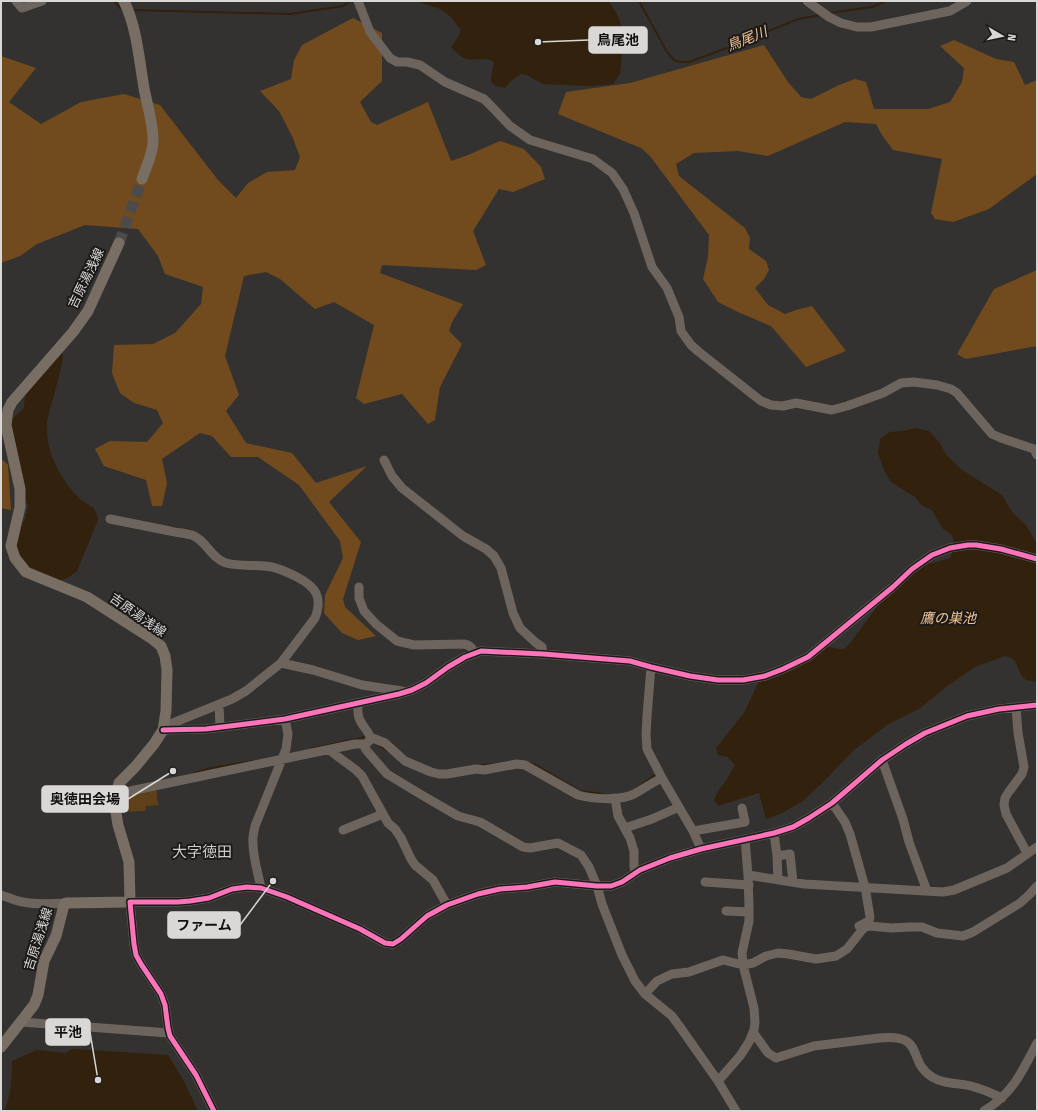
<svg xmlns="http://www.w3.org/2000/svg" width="1038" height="1112" font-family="'Fira Sans Condensed','Noto Sans JP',sans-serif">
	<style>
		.green { fill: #604019 }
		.forest { fill: #714b1d }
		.water { fill: #32210d }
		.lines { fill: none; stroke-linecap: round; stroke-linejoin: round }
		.stream { stroke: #32210d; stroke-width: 2 }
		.major-tunnel { stroke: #4d4b49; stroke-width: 11; stroke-dasharray: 11 5.5; stroke-linecap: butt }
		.minor { stroke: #6d655d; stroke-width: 9 }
		.major { stroke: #786e64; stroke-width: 11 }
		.cycleway-casing { stroke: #1c1a19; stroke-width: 8 }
		.cycleway { stroke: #fb73b8; stroke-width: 5 }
		.labels { text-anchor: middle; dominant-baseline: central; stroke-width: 4; stroke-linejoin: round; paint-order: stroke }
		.street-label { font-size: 13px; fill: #dad8d6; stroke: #1c1a19 }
		.water-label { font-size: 14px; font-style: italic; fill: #f3c392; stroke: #1c1a19 }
		.quarter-label { font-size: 15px; fill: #d0ccc8; stroke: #1c1a19 }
		.leader { fill: none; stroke: #dad8d6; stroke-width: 1.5 }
		.callout-dot { fill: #dad8d6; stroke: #1c1a19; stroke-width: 1.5 }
		.callout { fill: #dad8d6; stroke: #dad8d6; stroke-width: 1.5 }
		.callout-label { font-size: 14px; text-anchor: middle; font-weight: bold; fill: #111 }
	</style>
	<rect width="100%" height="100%" fill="#343230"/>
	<path class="green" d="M145,789L157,791V800L159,805L146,806L145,811L119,812L120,795Z"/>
	<path class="forest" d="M353,18L382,33V81L360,102L371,122L377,125L428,102L451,161L468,155L500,141L524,149L541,167L545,179L513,192L499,189L473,231L486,265L476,270L382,265L380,273L463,304L452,322L449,331L462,344L440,387L435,420L428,424L402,394L364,404L356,398L374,325L334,302L315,309L280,279L266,272L244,276L225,356L239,395L226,411L246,443L292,453L316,483L367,466L329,502L361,542L343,599L345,607L376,636L358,640L342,633L324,613L325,595L343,558L340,541L299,485L258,457H231L212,436L200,433L162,459L167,483L162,506H152L146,480L104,466L95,449L110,441L147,442L163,423L157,410L134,403L120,393L112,373L114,345L153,344L175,333L201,304L203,287L165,274L158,256L138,229L85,225L37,244L20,256L1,263V56L36,68L9,102L41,124L81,102L124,94L160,105L218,180L236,198L248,183L267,172L295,170L300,157L292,136L279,111L260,91L291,79L294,60L302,45Z
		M954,40L996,59L1014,62L1025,85L1037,80V174L989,209L953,222L935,219L931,213L942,159L893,150L882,135L876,124L845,122L768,156L738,151L694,153L676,164L679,176L745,228L750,238L749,249L766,261L769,270L764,279L755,288L768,305L785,314L796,310L812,306L846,351L806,367L771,326L740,313L718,302L703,279L708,257L709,235L650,156L641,148L558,114L566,92L630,83L764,45L788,82L801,97L811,99L839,85L855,79L866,82L874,109H928L950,102L962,82L964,68L940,46Z
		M1037,270V346L966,359L957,354L994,289Z
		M3,460L8,465L11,510L1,508V462Z"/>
	<path class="water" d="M419,1H609L618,16L621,25L620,49L622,54L620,74L613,84L592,86L543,84L533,79L527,75L521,74L512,80L505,88L496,86L491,81L492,72L494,62C485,55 476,62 466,59C460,57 455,51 451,47L458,37L461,30C455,23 451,15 443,11C436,6 426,6 419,1Z
		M62,352L63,358L61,367C58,381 54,395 50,409C49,414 47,419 47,424C45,451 60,477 77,496C86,507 95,502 98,520L77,571L69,577L59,581L27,571L14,549L21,524L25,520L28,505L24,498L9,438L12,419L24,408L25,394Z
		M916,428L929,431L940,443L946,455L962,470L1002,495L1012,512L1026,525L1037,544V682L1026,680L1021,675L1015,661L1010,657L1005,656L975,667L946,687L919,709L887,725L854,750L823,782L803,801L780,814L766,819L759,793L718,806L714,800L718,791L727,779L735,765L728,757L718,755L716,748L744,713L758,683L798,667L811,659L826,646L838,649H844L851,642L881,601L926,563H933L950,558C954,549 955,544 952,535L943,529L932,510L921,505L915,497L891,482L884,470L878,453L880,439L890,432L902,431Z
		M72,1049L168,1055L184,1081L198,1111H4C11,1096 12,1078 12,1061L37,1050L66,1053Z"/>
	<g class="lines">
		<path class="stream" d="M114,1L120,8L123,9
			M639,1L667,52L674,60L680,62H689L735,45L798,19L821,15
			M131,10L290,14L343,6L350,1
			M829,13L872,7L886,1
			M373,742L388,751
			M310,749L365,737L368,739
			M529,763L536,765L580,791L603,794
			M480,766L482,765L495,764
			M194,773L211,768L253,761
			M642,784L654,776L657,775"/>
		<path class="major-tunnel" d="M119,243L142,179"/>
		<path class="minor" d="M16,1L22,8L42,1
			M358,1L370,32L390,58L397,62H407L420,65L445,82L484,99L492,107L510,126L530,140L593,159L612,173L623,189L634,213L652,267L667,288L679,317L681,331L691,345L699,352L761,401L771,405L783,406L796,403L832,410L847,406L883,393L901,383L914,382L937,385L951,389L957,393L992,434L1001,438L1034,449L1037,455
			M807,1L829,17L841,23L857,27H871L950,11L967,1
			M384,460L392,476L402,488L463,536L486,549L494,556L501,568L513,613L520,628L535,642L542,647L543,654
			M110,519C130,523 150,527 170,531C177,533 187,533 194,536C206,541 212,559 226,563C241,567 257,564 272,567C281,569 289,573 297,577C316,587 323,597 315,618L281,663L246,691L232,699L163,727
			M359,587V598L364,611L376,624L397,641L414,645L464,644C470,645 473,648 474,654
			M281,663L313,670L362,685L402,691
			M651,667L647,716L646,735L647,749L662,778L693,831L701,849
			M358,703C358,709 357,715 360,720C362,726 368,730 370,737L385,743L405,761L431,772L439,774H447L476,769L484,770L517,764L525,765L578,795C592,799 621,801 634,794C644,789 651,783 662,778
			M219,705L220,727
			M1016,707L1018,733L1024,767L1022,774L1008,793L1005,798L1004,805L1006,814L1027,853
			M163,730L206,729L285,719L399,694L412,690L426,683L448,667L465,657L481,651L543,654L630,661L651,667L690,676L718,680H743L765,676L783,669L808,657L893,587L912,569L932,555L950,548L968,545H976L1001,549L1037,559
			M366,744L365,748L367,751L387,774L420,794L458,816L480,822L523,847L530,848L558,843L581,855L589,867L597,886L602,904L622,955L635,981L645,994L672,1016L680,1027L718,1081L736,1111
			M331,750L333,753L356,770L362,776L388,823L395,829L401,838L411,859L415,865L433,880L447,905
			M882,760L903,819L909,842L927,891
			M116,794L355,744H366L370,740
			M615,798L618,816L630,838L634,851V867L636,873
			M832,803L845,822L850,834L865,887L870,917L869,921L859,926
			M625,828L652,819L679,807
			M343,830L383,814
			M693,831L745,822L742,808
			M774,833L777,856L778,880
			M777,856L790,854L793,882
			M748,875L804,884L943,892L954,890L1007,868L1037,847
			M705,882L749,885
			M261,888C258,873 253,858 253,843C252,837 254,832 255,826L286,749L288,734L285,719
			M1,895C8,897 15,901 23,902C37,905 51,904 66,903
			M726,911L749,912
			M645,994L657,981L672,974L689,972L723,960L743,965L753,963L766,956L778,953L788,954L816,959L836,956L847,949L862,930L865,927L870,926L891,928L911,927H922L937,933L963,936L973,932L1020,903L1030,894L1037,886
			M21,1022L169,1033
			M753,1032L768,1053L776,1058L814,1046L879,1038C927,1033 906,1061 932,1077C943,1084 958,1083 971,1086C982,1089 992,1093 1002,1098
			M718,1081L740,1056L749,1042L754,1030L755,1022L754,1008L743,965L742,953L749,921V906L748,875L745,839
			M214,1111L196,1075L170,1036L168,1028L165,1005L161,994L141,964L136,955L134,944L130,902H178L190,901L209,898L232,889L247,887L261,888L287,897L360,929L385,943L393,944L401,939L427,916L447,905L478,894L500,889L527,887L555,882L597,886H611L622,882L640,870L670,858L701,849L774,833L793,827L809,818L832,803L882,760L906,744L925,733L967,716L999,709L1037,705
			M984,1111C1013,1093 1022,1072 1037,1043"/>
		<path class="major" d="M124,1C137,28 139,59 144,88C147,105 154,126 153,143C152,156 146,167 142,179
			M1,1047L34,1005L38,995L44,961L56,936L64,905L66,903L130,902L129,862L118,825L115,806L116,794L119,783L135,767L154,744L163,730L166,711L167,670L165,656L161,646L151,638L87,597L26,572L15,558L11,546L20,507V489L6,425L8,410L12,402L73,332L88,311L119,243"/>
		<g class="cycleway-casing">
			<path id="cycleway" d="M163,730L206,729L285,719L399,694L412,690L426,683L448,667L465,657L481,651L543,654L630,661L651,667L690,676L718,680H743L765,676L783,669L808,657L893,587L912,569L932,555L950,548L968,545H976L1001,549L1037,559
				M214,1111L196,1075L170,1036L168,1028L165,1005L161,994L141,964L136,955L134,944L130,902H178L190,901L209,898L232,889L247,887L261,888L287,897L360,929L385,943L393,944L401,939L427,916L447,905L478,894L500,889L527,887L555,882L597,886H611L622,882L640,870L670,858L701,849L774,833L793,827L809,818L832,803L882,760L906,744L925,733L967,716L999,709L1037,705"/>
		</g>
		<use href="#cycleway" class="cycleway"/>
	</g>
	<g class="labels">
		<g class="street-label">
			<text transform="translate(86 278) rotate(-64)">吉原湯浅線</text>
			<text transform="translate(138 615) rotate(35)">吉原湯浅線</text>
			<text transform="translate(38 939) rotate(-72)">吉原湯浅線</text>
		</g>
		<g class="water-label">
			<text transform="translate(747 39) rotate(-22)">鳥尾川</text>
			<text x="948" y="618">鷹の巣池</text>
		</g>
		<g class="quarter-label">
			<text x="202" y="852">大字徳田</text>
		</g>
	</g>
	<path class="leader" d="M538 42L589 40M173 771L128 799M273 881L240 925M98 1080L90 1032"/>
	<g class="callout-dot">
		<circle cx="538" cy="42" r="4"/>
		<circle cx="173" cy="771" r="4"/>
		<circle cx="273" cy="881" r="4"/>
		<circle cx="98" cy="1080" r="4"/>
	</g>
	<g class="callout">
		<rect x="589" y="27" width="58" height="26" rx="4"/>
		<rect x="42" y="786" width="86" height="26" rx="4"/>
		<rect x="168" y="912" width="72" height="26" rx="4"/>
		<rect x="46" y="1019" width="44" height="26" rx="4"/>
	</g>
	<g class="callout-label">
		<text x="618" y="45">鳥尾池</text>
		<text x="85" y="804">奥徳田会場</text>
		<text x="204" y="930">ファーム</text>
		<text x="68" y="1037">平池</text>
	</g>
	<rect width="1038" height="1112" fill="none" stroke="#dad8d6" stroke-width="4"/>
	<g transform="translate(1002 36) rotate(99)" stroke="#1c1a19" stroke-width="3" paint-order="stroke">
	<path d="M0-3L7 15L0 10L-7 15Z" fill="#dad8d6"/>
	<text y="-6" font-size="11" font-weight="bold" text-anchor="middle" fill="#dad8d6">N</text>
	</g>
</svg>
